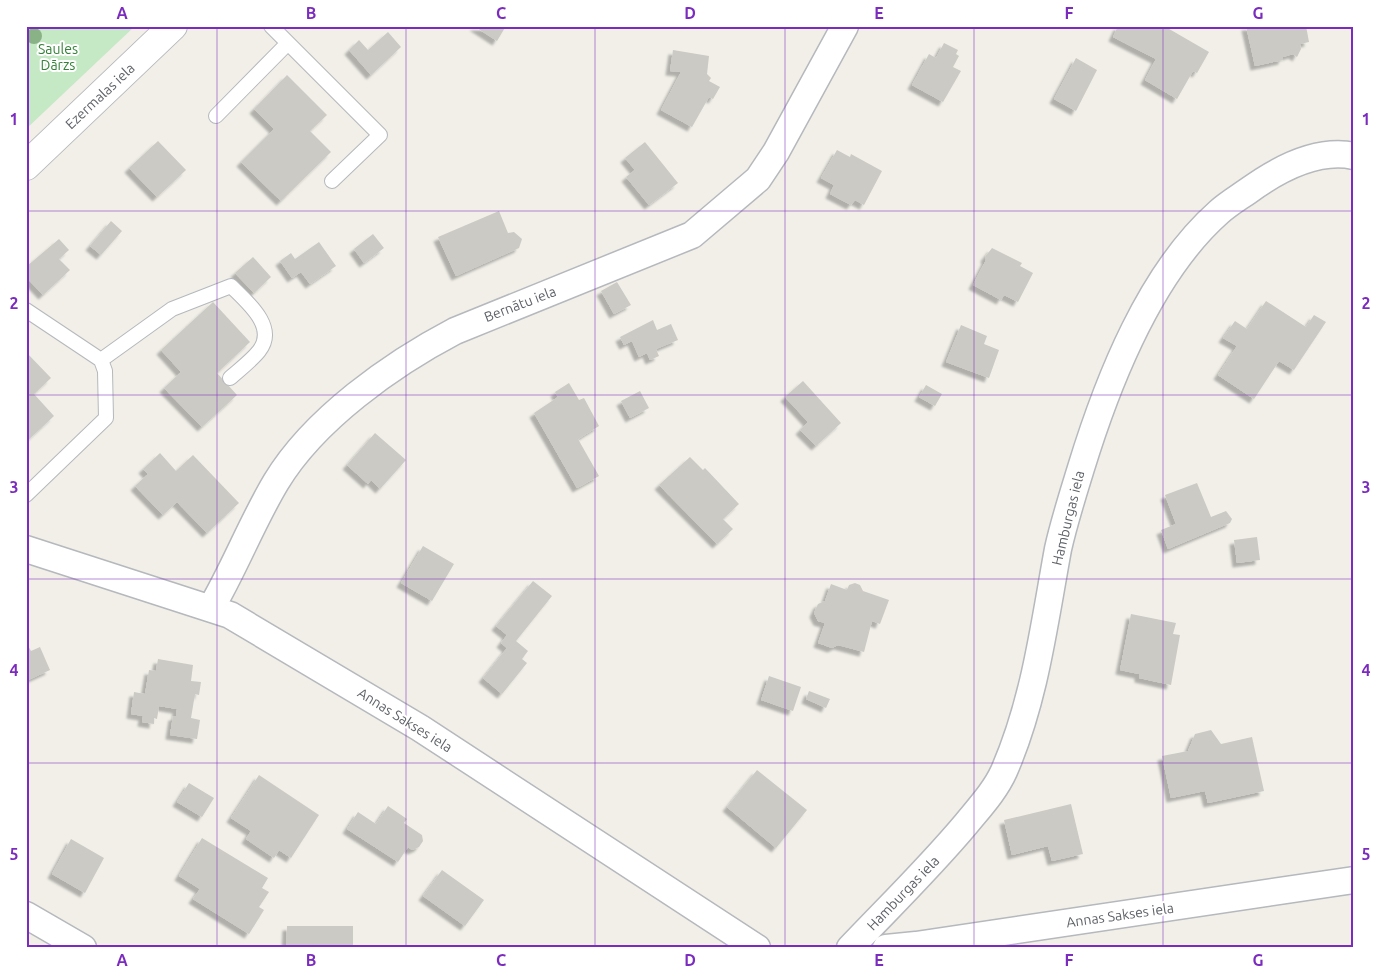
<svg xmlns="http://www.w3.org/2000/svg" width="1380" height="974" font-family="Ubuntu,sans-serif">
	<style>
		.green { fill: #c5e8c5 }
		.building { fill: #cccac5; filter: url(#shadow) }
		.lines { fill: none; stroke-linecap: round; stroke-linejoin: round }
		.service-casing { stroke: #b5b8bc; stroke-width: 16 }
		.minor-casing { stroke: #b5b8bc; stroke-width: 29 }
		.tertiary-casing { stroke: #b5b8bc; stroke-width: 30 }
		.service { stroke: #fff; stroke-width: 14 }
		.minor { stroke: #fff; stroke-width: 26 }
		.tertiary { stroke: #fff; stroke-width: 28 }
		.tree { fill: #89b387 }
		.grid { fill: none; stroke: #7b2cbf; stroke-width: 1; stroke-opacity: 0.55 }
		.labels { text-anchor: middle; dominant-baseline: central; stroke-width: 4; stroke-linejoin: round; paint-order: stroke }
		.park-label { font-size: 14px; fill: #348238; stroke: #fff }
		.street-label { font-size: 14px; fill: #5f6368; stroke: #fff }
		.neatline { fill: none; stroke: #7b2cbf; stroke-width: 2 }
		.grid-label { font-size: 16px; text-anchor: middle; font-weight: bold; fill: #7b2cbf }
	</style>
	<defs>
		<filter id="shadow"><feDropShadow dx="-4.5" dy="4.5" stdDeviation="1" flood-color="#0004"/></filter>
	</defs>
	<rect width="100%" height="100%" fill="#f1efe8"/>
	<path class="green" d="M26,26H135L26,129Z"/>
	<path class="building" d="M474,26H506L497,41Z
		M1118,26H1164L1209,52L1197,73L1193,71L1177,99L1145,80L1156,59L1113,37Z
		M1246,26H1306L1309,42L1300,44L1301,49L1297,57L1293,54L1283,57V60L1255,66Z
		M388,32L401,47L371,75L349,50L359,40L368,50Z
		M944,43L958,50L956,54L959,56L953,67L961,71L943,102L912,85L929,54L936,58Z
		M673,50L709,56L707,74L711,78L709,81L720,87L713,99L709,97L692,127L661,110L681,72L670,71Z
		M1076,58L1097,70L1076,111L1054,99Z
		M287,75L327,115L310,131L331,152L281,201L241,162L274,129L254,109Z
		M158,141L186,170L157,197L129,168Z
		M645,142L678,183L649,205L626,177L635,170L625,158Z
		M837,150L850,157L851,154L882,171L864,205L855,200L851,205L830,194L834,185L821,178Z
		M499,211L508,233L514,232L522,239L519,248L456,276L438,237Z
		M111,221L122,231L101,255L90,246Z
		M373,234L384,248L364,263L354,249Z
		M59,239L69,250L59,259L70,270L43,295L26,277V267Z
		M319,242L336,266L310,284L301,272L292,278L280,261L291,253L295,259Z
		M992,248L1022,263L1020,266L1033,273L1018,302L1004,295L1001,300L973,285L986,260L985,257Z
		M253,257L271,277L254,293L235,273Z
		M617,282L631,305L614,314L601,291Z
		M1266,301L1306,327L1314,315L1326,322L1294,370L1279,361L1254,399L1218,375L1237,346L1223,338L1235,321L1247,329Z
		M213,302L250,342L217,373L237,395L202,427L164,388L181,372L161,350Z
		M653,320L657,330L671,324L678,340L656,349L659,356L650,360L647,353L639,357L632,341L624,345L620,337Z
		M961,325L987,336L984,344L999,350L989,378L946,362Z
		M26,352L51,378L34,394L54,416L26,442Z
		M803,381L841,423L816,446L800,430L808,422L785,397Z
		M569,383L579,400L584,398L599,426L578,439L599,476L577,488L534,413L558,397L555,392Z
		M926,385L942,394L935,406L919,397Z
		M640,391L649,408L630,418L621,401Z
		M375,433L406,460L380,489L371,480L368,484L347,465Z
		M160,453L176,471L193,455L239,503L207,533L177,502L163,515L135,486L148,474L143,469Z
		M690,457L703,470L705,468L739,504L723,519L733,529L717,544L659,485Z
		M1197,483L1211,517L1226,511L1232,519L1230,523L1168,549L1161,530L1176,524L1165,495Z
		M1257,537L1260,560L1237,563L1234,540Z
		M423,546L454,564L432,601L401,583Z
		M533,581L552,596L516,641L528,651L522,659L527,663L502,694L483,678L507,648L501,643L507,635L496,626Z
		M855,583L860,585L863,591L889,600L880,624L872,621L864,652L838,645L832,648L818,643L825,623L818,621L814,613L818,604L825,601L831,584L847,590L849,585Z
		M1131,614L1176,623L1173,634L1180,635L1171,685L1139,678V674L1120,670Z
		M26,642L31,651L40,647L50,670L26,681Z
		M158,659L193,665L191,681L201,682L199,695L195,694L191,718L200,720L197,739L170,735L173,716H176L177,709L159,706L157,719L154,718V724L142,722L143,716L131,714L134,692L145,694L149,670L156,671Z
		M769,676L801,687L793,711L761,700Z
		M809,691L830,699L826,708L806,699Z
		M1211,730L1221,744L1252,737L1264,791L1208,803L1205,791L1171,798L1162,756L1188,751L1195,734Z
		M757,770L807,810L776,848L727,807Z
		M259,775L319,815L291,858L279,850L274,858L246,839L251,831L231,818Z
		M189,783L214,798L202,817L177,802Z
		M1071,804L1083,854L1052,861L1048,846L1012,855L1004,820Z
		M388,806L407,819L404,823L422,835L423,841L419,847L412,850L408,847L398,862L347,829L358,812L376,824Z
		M202,838L268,878L262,888L269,892L259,907L264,910L249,934L193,899L200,889L179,876Z
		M71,839L104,858L85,893L52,874Z
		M442,870L484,900L465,926L423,896Z
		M287,926H353V948H286Z"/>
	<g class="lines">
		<g class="service-casing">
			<path id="service" d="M271,26L380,135L332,181
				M216,116L288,43
				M26,310L101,360
				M26,495L106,418L105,371L101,360L172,309L231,286C247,302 278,327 259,351C251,361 239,370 230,378"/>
		</g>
		<g class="minor-casing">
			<path id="minor" d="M26,549L230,615L420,728L757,948
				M211,608C235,567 252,522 276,482C314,419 392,364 455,331L692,235L758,179L776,152L845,26
				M26,915L83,948
				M850,948C889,907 930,867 966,824C979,808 995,791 1004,771C1035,700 1044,625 1058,549C1064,522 1073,494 1081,468C1108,380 1150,273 1219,212C1228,204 1238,198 1248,191C1277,170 1316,148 1354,156
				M886,948L916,945L1354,880"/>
		</g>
		<g class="tertiary-casing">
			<path id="tertiary" d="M26,166L173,26"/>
		</g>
		<use href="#service" class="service"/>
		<use href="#minor" class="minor"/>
		<use href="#tertiary" class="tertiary"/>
	</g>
	<circle class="tree" cx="34" cy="36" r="8"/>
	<path class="grid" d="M217,26V948M406,26V948M595,26V948M785,26V948M974,26V948M1163,26V948M26,211H1354M26,395H1354M26,579H1354M26,763H1354"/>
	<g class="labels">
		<g class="park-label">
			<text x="58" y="49">Saules<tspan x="58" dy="16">Dārzs</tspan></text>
		</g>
		<g class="street-label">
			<text transform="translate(100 96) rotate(-43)">Ezermalas iela</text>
			<text transform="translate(520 304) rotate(-21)">Bernātu iela</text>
			<text transform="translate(1068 518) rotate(-76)">Hamburgas iela</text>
			<text transform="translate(405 720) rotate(32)">Annas Sakses iela</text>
			<text transform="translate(903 893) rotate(-46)">Hamburgas iela</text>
			<text transform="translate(1120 915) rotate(-8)">Annas Sakses iela</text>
		</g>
	</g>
	<rect width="1380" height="974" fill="none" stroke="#ffffff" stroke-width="55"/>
	<rect x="28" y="28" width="1324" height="918" class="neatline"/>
	<g class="grid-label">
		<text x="122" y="19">A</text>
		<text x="311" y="19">B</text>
		<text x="501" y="19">C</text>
		<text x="690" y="19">D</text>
		<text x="879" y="19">E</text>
		<text x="1069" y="19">F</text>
		<text x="1258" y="19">G</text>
		<text x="14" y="125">1</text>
		<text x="1366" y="125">1</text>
		<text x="14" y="309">2</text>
		<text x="1366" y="309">2</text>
		<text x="14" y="493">3</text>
		<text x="1366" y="493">3</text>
		<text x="14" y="676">4</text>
		<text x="1366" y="676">4</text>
		<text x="14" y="860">5</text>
		<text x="1366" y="860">5</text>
		<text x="122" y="966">A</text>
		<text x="311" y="966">B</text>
		<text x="501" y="966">C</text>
		<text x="690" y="966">D</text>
		<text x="879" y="966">E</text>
		<text x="1069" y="966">F</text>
		<text x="1258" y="966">G</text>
	</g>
</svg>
